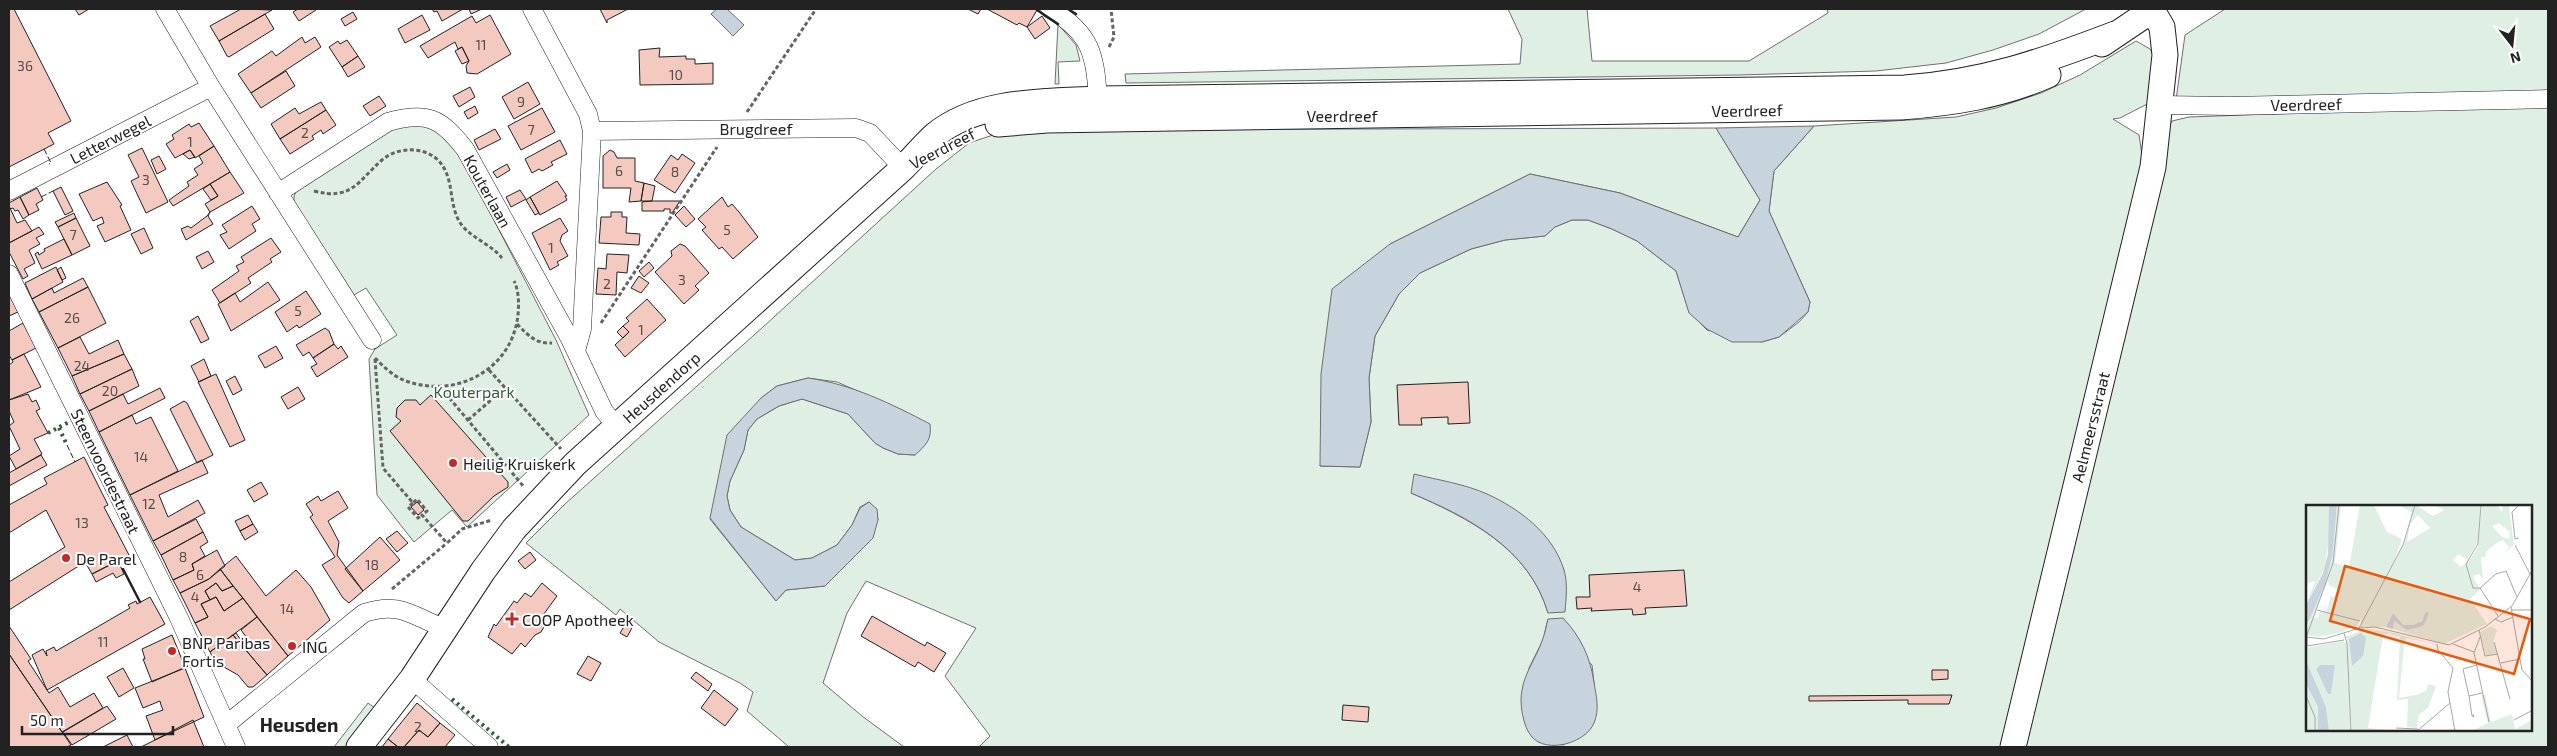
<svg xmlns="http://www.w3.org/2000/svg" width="2557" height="756" font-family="'Exo 2',sans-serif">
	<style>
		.green { fill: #e0efe3; stroke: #6f6f6f; fill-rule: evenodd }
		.water { fill: #c7d3dd; stroke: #6f6f6f }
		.building { fill: #f3c9c0; stroke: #222 }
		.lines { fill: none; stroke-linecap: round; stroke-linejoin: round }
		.street-casing { stroke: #222; stroke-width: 19 }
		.secondary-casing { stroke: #222; stroke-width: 27 }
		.path { stroke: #646464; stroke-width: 3; stroke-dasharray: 4 2.5; stroke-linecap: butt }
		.street { stroke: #fff; stroke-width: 18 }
		.secondary { stroke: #fff; stroke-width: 25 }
		.hedge { stroke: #2f5e38; stroke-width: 4; stroke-dasharray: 2.5 4; stroke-linecap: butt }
		.fence { stroke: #222; stroke-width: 1; stroke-dasharray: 6 2.5; stroke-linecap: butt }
		.wall { stroke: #222; stroke-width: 2.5 }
		.poi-dot { fill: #c62828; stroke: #fff; stroke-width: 2 }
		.labels { text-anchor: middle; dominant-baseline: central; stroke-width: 4; stroke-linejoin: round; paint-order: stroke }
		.number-label { font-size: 14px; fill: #564c4a }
		.street-label { font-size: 16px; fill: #222; stroke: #fff }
		.park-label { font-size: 16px; fill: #2f5e38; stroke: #fff }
		.poi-label { font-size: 16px; fill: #222; stroke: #fff; text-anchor: start }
		.quarter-label { font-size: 19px; font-weight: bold; fill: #222; stroke: #fff }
		.inset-road { fill: none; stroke: #a7a7a7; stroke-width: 1 }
		.view { fill: #e8590c; fill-opacity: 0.15; stroke: #e8590c; stroke-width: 2.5 }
		.inset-edge { fill: none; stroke: #222; stroke-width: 2.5 }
	</style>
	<rect width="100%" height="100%" fill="#fff"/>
	<path class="green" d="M1508,9H1587L1592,61H1749L1828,13L1827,9H2086L2039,34L1993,50L1946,63L1876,71L1739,75L1126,83L1125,74L1520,64L1522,39Z
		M2225,9H2548V94L2176,100L2185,35Z
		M1058,24L1076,45L1080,61L1058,62L1059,84H1055Z
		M2136,41L2150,49L2155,58L2153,101L2120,118L2113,119L2139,135L2142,155L2166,132L2172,121L2189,117L2548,104V747H979L990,736L945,676L976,628L866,581L847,613L823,683L862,716L904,747H789L747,711L753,692L740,683L659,642L620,609L616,615L526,543L565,504L763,327L936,169L969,143L1008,130L1716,128L1760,200L1738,237L1620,193L1530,174L1390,244L1320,466L1360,467L1371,422L1369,378L1375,336L1399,294L1420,273L1471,249L1505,240L1545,236L1555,227L1572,220H1588L1612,229L1637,241L1676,271L1689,312L1707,330L1762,342L1779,337L1799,322L1808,312L1810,302L1769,211L1774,171L1814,126L1956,117L1996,108L2041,93L2080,75ZM808,378L837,382L904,411L915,455L898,454L883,448L875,443L848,414L802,399L779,406L757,419L748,430L744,450L730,481L727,496L730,510L741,527L795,560L812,558L837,545L852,525L860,507L869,502L876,509L878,520L825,586L786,590L776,601L710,519L761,398L777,386ZM1411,493L1544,535L1564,570L1548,613C1529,548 1468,518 1411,493ZM2307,506H2531V730H2307ZM1548,619L1592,665L1594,683L1564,745L1538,742L1529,668L1543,640Z
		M411,123L428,124L456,147L556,340L589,415L467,527L452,510L414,542L377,495L369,359L375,349L397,335L366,288L354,295L294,202V196L297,190L391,130Z
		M368,703L375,708L345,747H334Z"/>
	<path class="water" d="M717,9H727L744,25L733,36L711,14Z
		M1814,126L1774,171L1769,211L1810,302L1808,312L1779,337L1762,342H1732L1707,329L1689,313L1676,271L1637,241L1612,229L1588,220H1572L1555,227L1545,236L1505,240L1471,249L1420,273L1399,294L1375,336L1369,378L1371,422L1360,467L1320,466L1321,374L1332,289L1390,244L1530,174L1620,193L1738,237L1760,200L1716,128Z
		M808,378C851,384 892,404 930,424C932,440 926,445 915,455L898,454L883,448L875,443L848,414L802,399L779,406L757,419L748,430L744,450L730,481L727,496L730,510L741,527L795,560L812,558L837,545L852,525L860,508L869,502L877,509L878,520L873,538L825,586L786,590L776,601L710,518L727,435L761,398L777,386Z
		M1414,474C1438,480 1465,484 1487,494C1520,509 1553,534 1564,570C1568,583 1566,598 1565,612L1548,613C1529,548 1468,517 1411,493Z
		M1563,618C1581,637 1590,657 1594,682C1596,696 1600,709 1594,723C1586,743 1547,754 1532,737C1523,727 1519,703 1522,690C1525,672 1536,658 1542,641C1545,634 1546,626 1548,619Z"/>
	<path class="building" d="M9,9H14L71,121L48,133L54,144L9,167Z
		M75,9H89L79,15Z
		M241,9L272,10L219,41L210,26Z
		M298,9H315L316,10L299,21L293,12Z
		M432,9H463L442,21L437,11L434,12Z
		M469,9H482L471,14Z
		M600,9H628L607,20V23Z
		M968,9H981L978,14Z
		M987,9H1035L1037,10L1027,27L1019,23L1017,25Z
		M353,12L357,19L345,26L341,19Z
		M265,14L274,29L229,57L227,56L219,41Z
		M422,15L430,30L405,43L398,29Z
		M490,15L511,54L477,74L467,73L466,66L469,61L462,47L458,49L455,42L428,58L420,46L472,16L476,23Z
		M1042,16L1050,28L1035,39L1027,27Z
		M302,37L305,43L315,37L321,47L251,93L238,74L272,51L276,56Z
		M347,40L358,56L342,67L329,47L338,41L340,44Z
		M462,47L469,61L462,64L455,51Z
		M660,48L659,57L686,56V59H695V64L713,63V84L640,85L639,50Z
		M358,56L365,67L348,77L342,67Z
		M286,71L295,86L261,108L251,93Z
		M528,82L540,104L514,119L502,97Z
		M470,87L475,97L459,107L453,96Z
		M379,96L386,106L370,116L363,106Z
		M321,102L326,110L280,139L271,124L295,108L299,114Z
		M475,106L478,113L468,119L464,112Z
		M542,108L555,132L521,150L508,126Z
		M326,110L336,125L323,134L321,130L312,136L314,139L290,154L280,139Z
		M199,123L214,146L195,158L190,150L175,158L166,144L174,139L172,135L189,124L191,127Z
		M495,129L501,139L479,150L474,140Z
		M560,140L567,154L551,162L553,165L542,171L539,169L532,173L525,159Z
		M214,146L230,172L173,206L169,200L189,186L187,182L198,175L194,169L203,163L199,156Z
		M142,148L168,202L146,213L131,181L139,177L128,155Z
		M190,150L195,157L189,159L183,154Z
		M610,150L614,152L617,158H635V181L644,183L641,201L629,202L631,188H603V156Z
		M682,154L695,163L675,193L654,180L671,155L678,160Z
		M159,156L166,169L157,174L151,160Z
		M507,164L510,170L497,178L493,172Z
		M230,172L244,193L210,212L208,216L213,224L186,240L181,229L188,226L191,228L207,216L210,212L205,204L218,196L210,184Z
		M557,181L567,196H565L567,200L540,215L530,197Z
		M107,182L122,205L120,206L131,230L105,242L97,226L104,223L102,217L93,221L79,194Z
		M644,183L655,186L652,201H641Z
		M210,184L218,196L211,200L203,189Z
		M61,187L73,211L65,215L53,191Z
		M37,188L43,200L36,204L39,210L29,215L20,197Z
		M520,190L526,199L511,207L506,197Z
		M20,197L29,215L23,219L18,210L15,211L13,208L10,209L9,206V203Z
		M530,197L539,213L535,215L526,200Z
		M722,197L728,207L732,204L739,212L758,237L733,259L722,247L719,249L702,230L706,227L698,219Z
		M652,201H680L672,213H670V209H664V211H642V202Z
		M9,206L17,223L25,220L32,231L9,243Z
		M252,206L260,219L252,224L256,231L229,249L220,235L227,232L222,225Z
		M684,206L695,219L686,227L675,215Z
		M611,212H622V217H627L626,233L640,234L639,245L599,243L601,217H611Z
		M74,213L76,218L58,227L55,222Z
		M76,218L90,246L72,255L58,227Z
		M560,218L568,231L562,235L560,241L568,256L557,262L559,265L550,270L532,233Z
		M39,227L44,234L36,238L40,244L29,250L35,263L24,269L28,276L23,279L9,252V243Z
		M144,228L153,248L141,254L131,234Z
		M271,238L281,252L270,259L272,262L248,278L251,283L220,303L212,290L239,271L236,266L244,262L241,257Z
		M64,239L72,255L42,269L35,254L38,252L39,255L45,251L44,249Z
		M680,244L685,246L709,273L695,286L699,290L684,304L655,272L672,256L671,251Z
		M208,251L214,262L202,269L196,257Z
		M607,254L629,255L627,273L617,272L616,295L596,294L598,268L606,269Z
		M649,262L654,268L644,277L639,271Z
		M56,267L63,282L32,299L25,283Z
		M61,267L66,278L62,280L57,270Z
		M639,276L649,283L641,293L631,288Z
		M83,278L88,287L39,312L32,299L52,288L54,293Z
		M268,282L280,300L231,331L218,304L235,293L240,302Z
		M88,287L106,323L58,348L39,312Z
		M306,291L321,314L299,328L297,325L287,332L275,312Z
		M9,294L18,312L9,316Z
		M647,299L666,320L625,357L615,345L629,332L623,326L629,321L626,318Z
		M198,316L209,339L201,343L190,321Z
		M23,323L36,348L12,360L9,355V331Z
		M623,326L629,332L623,338L617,332Z
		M325,328L329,331L334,344L313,358L309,352L303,356L296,345Z
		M80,337L89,354L118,340L124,354L72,376L58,348Z
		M334,344L338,349L341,346L348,357L317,377L311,367L317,364L313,358Z
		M276,346L283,358L265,368L258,356Z
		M24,354L41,387L9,400V365L13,362L12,360Z
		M124,354L132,369L80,394L72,376Z
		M204,359L211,376L199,382L191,366Z
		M132,369L139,386L89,411L80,394Z
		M216,374L245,440L230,447L198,382Z
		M235,376L242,390L233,395L226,381Z
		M1468,382L1470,423L1448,424V417L1421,418L1422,425H1399L1397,385Z
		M298,387L305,399L288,409L281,397Z
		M160,388L165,398L99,432L89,411L123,394L128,404Z
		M28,394L32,402L36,400L40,409L36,411L48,433L34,439L42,454L16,469L9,456L20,449L9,426L14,422L9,411V400Z
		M431,395L508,482V487L494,496L468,521H463L390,431L401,421L396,417L397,408L405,400H416L420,405Z
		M184,401L187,403L213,455L197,463L170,409Z
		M132,415L136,424L151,417L178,471L130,495L99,432Z
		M41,455L47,465L9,486V473Z
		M84,457L108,505L104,507L129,555L92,574L85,562L9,610V582L65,547L46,510L9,533V505L47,484L44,478Z
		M202,460L208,473L159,495L168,517L198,500L205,513L153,541L130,495Z
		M261,482L268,494L254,502L247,490Z
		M338,491L348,508L328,521L339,542L337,555L363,591L349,603L343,598L322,565L335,557L310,517L313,515L306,504L318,496L321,501Z
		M417,502L424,510L418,515L411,507Z
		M248,515L253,524L240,531L235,521Z
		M196,519L203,532L161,555L153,541Z
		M253,524L258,532L245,540L240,531Z
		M397,531L408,543L397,552L386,539Z
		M203,532L208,542L200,547L205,556L192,564L194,570L173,580L161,555Z
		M380,537L400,560L363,591L345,569Z
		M217,550L225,566L209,579L180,593L173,580L194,570L192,564Z
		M530,552L536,560L525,569L518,561Z
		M236,556L266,596L296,570L311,587L330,620L288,656L220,569Z
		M118,561L124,574L116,578L113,573L96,582L92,574Z
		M220,569L233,586L222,591L216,583L205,591L210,600L201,604L208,617L195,623L180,593L209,579Z
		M1684,570L1687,606L1645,608L1646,614L1633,615L1632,609L1591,611L1592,608L1577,609L1576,597H1590L1589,575Z
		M216,583L222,591L233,586L243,598L224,611L216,597L210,600L205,591Z
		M542,583L557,596L541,618L544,627L541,632L535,635L525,647L521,643L512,654L488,637L494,624L496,626L514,601L517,603L525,593L531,597Z
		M150,597L165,624L47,690L32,655L43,649L47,656L46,651L54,647L56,651L130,608L128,605L136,601L137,604Z
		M216,597L224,611L243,598L257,617L210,652L195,623L208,617L201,604Z
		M872,616L925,646L927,642L946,653L934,672L918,662L915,667L861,636Z
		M257,617L288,656L267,675L233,635L236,633L245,646L250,642L241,630Z
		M627,622L633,626L627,637L620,633Z
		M9,626L31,659L28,661L49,693L58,687L70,707L94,693L103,708L62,732L9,654Z
		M172,635L185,667L188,666L152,682L143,659H145L142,649Z
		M233,635L267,675L253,687H248L238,675L215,662L210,652Z
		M9,654L71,745L67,747H9Z
		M588,656L601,663L591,681L577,674Z
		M123,668L134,688L119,697L107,677Z
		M185,668L204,717L155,740L146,716L163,710L161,705L160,701L143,708L135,688Z
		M1932,670H1948V679L1932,680Z
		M696,672L712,684L708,691L691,678Z
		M714,690L738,709L725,726L701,708Z
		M1952,695L1949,704H1908V700L1809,701V696Z
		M417,703L440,723L428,737L419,730L404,747H398L388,739Z
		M1343,705L1369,707L1368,722L1342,720Z
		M107,706L116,719L72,745L63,732Z
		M193,720L204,747H141L155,740Z
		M440,723L455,735L445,747H404L419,730L428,737Z
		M127,735L133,747H103Z
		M388,739L398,747H382Z"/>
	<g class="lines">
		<g class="street-casing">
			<path id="street" d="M165,9L211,87L372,340
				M532,9L588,114L592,131L582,329L576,351
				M1050,9C1091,33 1095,54 1098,99
				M2161,105L2230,106L2548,99
				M592,131L856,128L870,133L903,168
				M9,191L211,87
				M278,193L388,122C427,111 441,118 465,149L570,339L604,411L617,427
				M9,274L179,618L236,747
				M412,679L489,747
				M227,724L364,613C400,601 412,616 444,628"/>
		</g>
		<g class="secondary-casing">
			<path id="secondary" d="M2102,44L2154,9
				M998,124L1047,120L1901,107C1952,103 2000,96 2048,75
				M359,747L412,679L483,571L514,529L575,464L903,168C914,157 924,145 935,135C979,99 1046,102 1098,99L1905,88C1984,82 2042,62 2115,34
				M2013,747L2153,167L2165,55L2162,27L2152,10"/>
		</g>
		<path class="path" d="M1109,47L1114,37L1111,9
			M747,112L816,9
			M314,191C352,201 358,181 382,160C397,147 423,146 438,160C455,178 448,201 459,221C468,237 490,243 502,258
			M601,323L717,147
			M517,324C528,335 535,344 552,343
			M375,358C384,367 394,377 406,381C456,399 512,370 518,315C519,304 519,291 514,281
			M375,359L383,468L413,503L417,499L427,511L422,515L447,543L462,529L492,520
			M489,370L561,449
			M441,388L524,487
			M468,420L505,388
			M413,503L408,507L418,518L422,515
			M392,589L447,543"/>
		<use href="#street" class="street"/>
		<use href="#secondary" class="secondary"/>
		<path class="hedge" d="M59,428L67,445
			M48,433L71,421
			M452,699L509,747"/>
		<path class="fence" d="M44,149L51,163L49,164
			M41,197L53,191
			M67,445L75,462"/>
		<path class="wall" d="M1068,9L1076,14
			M1037,10L1058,24
			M123,569L140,602"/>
	</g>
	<g class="poi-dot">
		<circle cx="453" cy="463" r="5"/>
		<circle cx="66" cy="558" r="5"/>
		<path d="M509.5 611.5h5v5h5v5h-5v5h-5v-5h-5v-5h5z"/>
		<circle cx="292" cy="646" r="5"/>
		<circle cx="172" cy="651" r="5"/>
	</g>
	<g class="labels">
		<g class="number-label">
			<text x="481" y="44">11</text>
			<text x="25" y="65">36</text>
			<text x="676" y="74">10</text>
			<text x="521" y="101">9</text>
			<text x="531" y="129">7</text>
			<text x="305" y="132">2</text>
			<text x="190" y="141">1</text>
			<text x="619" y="170">6</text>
			<text x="675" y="171">8</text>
			<text x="146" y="179">3</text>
			<text x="727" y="229">5</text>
			<text x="73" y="234">7</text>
			<text x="551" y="247">1</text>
			<text x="682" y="279">3</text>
			<text x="607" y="283">2</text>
			<text x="298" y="310">5</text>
			<text x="72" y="317">26</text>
			<text x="641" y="329">1</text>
			<text x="82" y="365">24</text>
			<text x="110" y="390">20</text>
			<text x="141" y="456">14</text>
			<text x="149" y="503">12</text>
			<text x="82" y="522">13</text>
			<text x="183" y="556">8</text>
			<text x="372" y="564">18</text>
			<text x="200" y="574">6</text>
			<text x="1637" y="586">4</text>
			<text x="195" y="596">4</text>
			<text x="287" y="608">14</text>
			<text x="103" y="641">11</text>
			<text x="418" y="726">2</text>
		</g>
		<g class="street-label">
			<text transform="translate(2306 104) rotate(-1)">Veerdreef</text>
			<text transform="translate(1747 110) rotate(-1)">Veerdreef</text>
			<text x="1342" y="115">Veerdreef</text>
			<text x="756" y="128">Brugdreef</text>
			<text transform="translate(110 139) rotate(-27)">Letterwegel</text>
			<text transform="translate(942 148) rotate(-27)">Veerdreef</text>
			<text transform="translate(488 191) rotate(61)">Kouterlaan</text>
			<text transform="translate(661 387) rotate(-42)">Heusdendorp</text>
			<text transform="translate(2090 427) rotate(-76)">Aelmeersstraat</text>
			<text transform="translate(106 471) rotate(64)">Steenvoordestraat</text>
		</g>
		<g class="park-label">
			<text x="474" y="391">Kouterpark</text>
		</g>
		<g class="poi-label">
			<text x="463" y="463">Heilig Kruiskerk</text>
			<text x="76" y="558">De Parel</text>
			<text x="522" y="619">COOP Apotheek</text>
			<text x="182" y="642">BNP Paribas<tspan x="182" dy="18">Fortis</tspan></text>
			<text x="302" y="646">ING</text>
		</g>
		<g class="quarter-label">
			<text x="299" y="724">Heusden</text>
		</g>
	</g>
	<g transform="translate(2306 505)">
		<rect width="226" height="226" fill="#fff"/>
		<path d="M0,0H23L24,27L19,62L0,100L9,76L0,79ZM31,0H35L29,58L43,62L54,0H68L81,27L96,34L86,62L99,37L106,7L92,0H110L127,11L138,5L129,0H175L172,37L161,55L153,49L147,55L155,62L165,53L172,42L176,0H191L196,7L197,0H203L208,40L198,48L203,42L197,35L189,39L180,47V51L175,53L177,74L173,69L167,71L174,85L164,94L181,119L138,139L87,124L88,116L95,121L118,120L122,108L111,120H99L87,108L80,122H55V113L51,121L33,128L12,132L0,130L5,108L19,79ZM112,10L124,23L101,37L104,19ZM193,18L204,27L203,34L196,32L186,21ZM22,76L23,80L31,84L28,92L25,91L20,107L14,106L12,113L7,112ZM185,121L191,125L187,137L191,148L180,151L174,127ZM62,124L84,127L129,139L100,133L98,141L93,193L110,190L120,186L122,179L130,181L122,203L113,210L111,223L101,222L102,194L91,195L94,132L83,128L77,130L62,223L93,226H46L40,131ZM55,129L46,161L44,134ZM37,136L41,139L45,226H23L20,202L0,159V143ZM14,160H29L25,189H22L10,164ZM0,179L12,202V226H0ZM179,189L185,217L206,209L209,224L226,215V226H166L182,218L175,190Z" fill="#e0efe3" fill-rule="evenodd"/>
		<path d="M23,0H31L26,52L19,79L0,122V100L17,68L22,49ZM120,107L123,108L118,120L113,122L101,125L88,116L87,124L80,122L87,108L98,120H107L116,116ZM55,128L60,133L57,151L46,161L43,134ZM0,156L20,202L23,226H12V202L0,179ZM14,160H29L25,189H22L10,164Z" fill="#c7d3dd"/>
		<path class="inset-road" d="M33,0L27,58L1,130V141L38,135M175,0L172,39L160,59L167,83H174L192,111M213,33L209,34L206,7L213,0M209,40L224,69M174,83L190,69L200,66L211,92M205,102L216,165L227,177M11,105L54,116M206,105H227M189,114L195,117L207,112M53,123L97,40L109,0M56,123L69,122L143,140L179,122L206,101L227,64M173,125L179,151L192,149M38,128L41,139L45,226M0,132L18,134L57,122M174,132L168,148L183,217M188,137L204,194M131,139L132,145L147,163L142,187L149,226M147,139L168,147M195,158L214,154M171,160L157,164L163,191L176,188M0,191L9,212V226M163,191L166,211L168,212L167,209M208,215L227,205M90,223L112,224M111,226L144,198"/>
		<path class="view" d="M39,61L224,114L208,169L24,116Z"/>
		<rect width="226" height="226" class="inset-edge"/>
	</g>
	<rect width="2557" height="756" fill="none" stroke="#222222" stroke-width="20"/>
	<g transform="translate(2512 45) rotate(164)" stroke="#ffffff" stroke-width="4" paint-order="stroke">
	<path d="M0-4L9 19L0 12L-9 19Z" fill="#222222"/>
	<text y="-8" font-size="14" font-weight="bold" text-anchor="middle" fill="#222222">N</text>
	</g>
	<path d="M22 726v8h151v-8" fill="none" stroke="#222222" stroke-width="2.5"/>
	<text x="30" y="726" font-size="15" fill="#222222" stroke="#ffffff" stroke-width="4" paint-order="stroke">50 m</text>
</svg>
